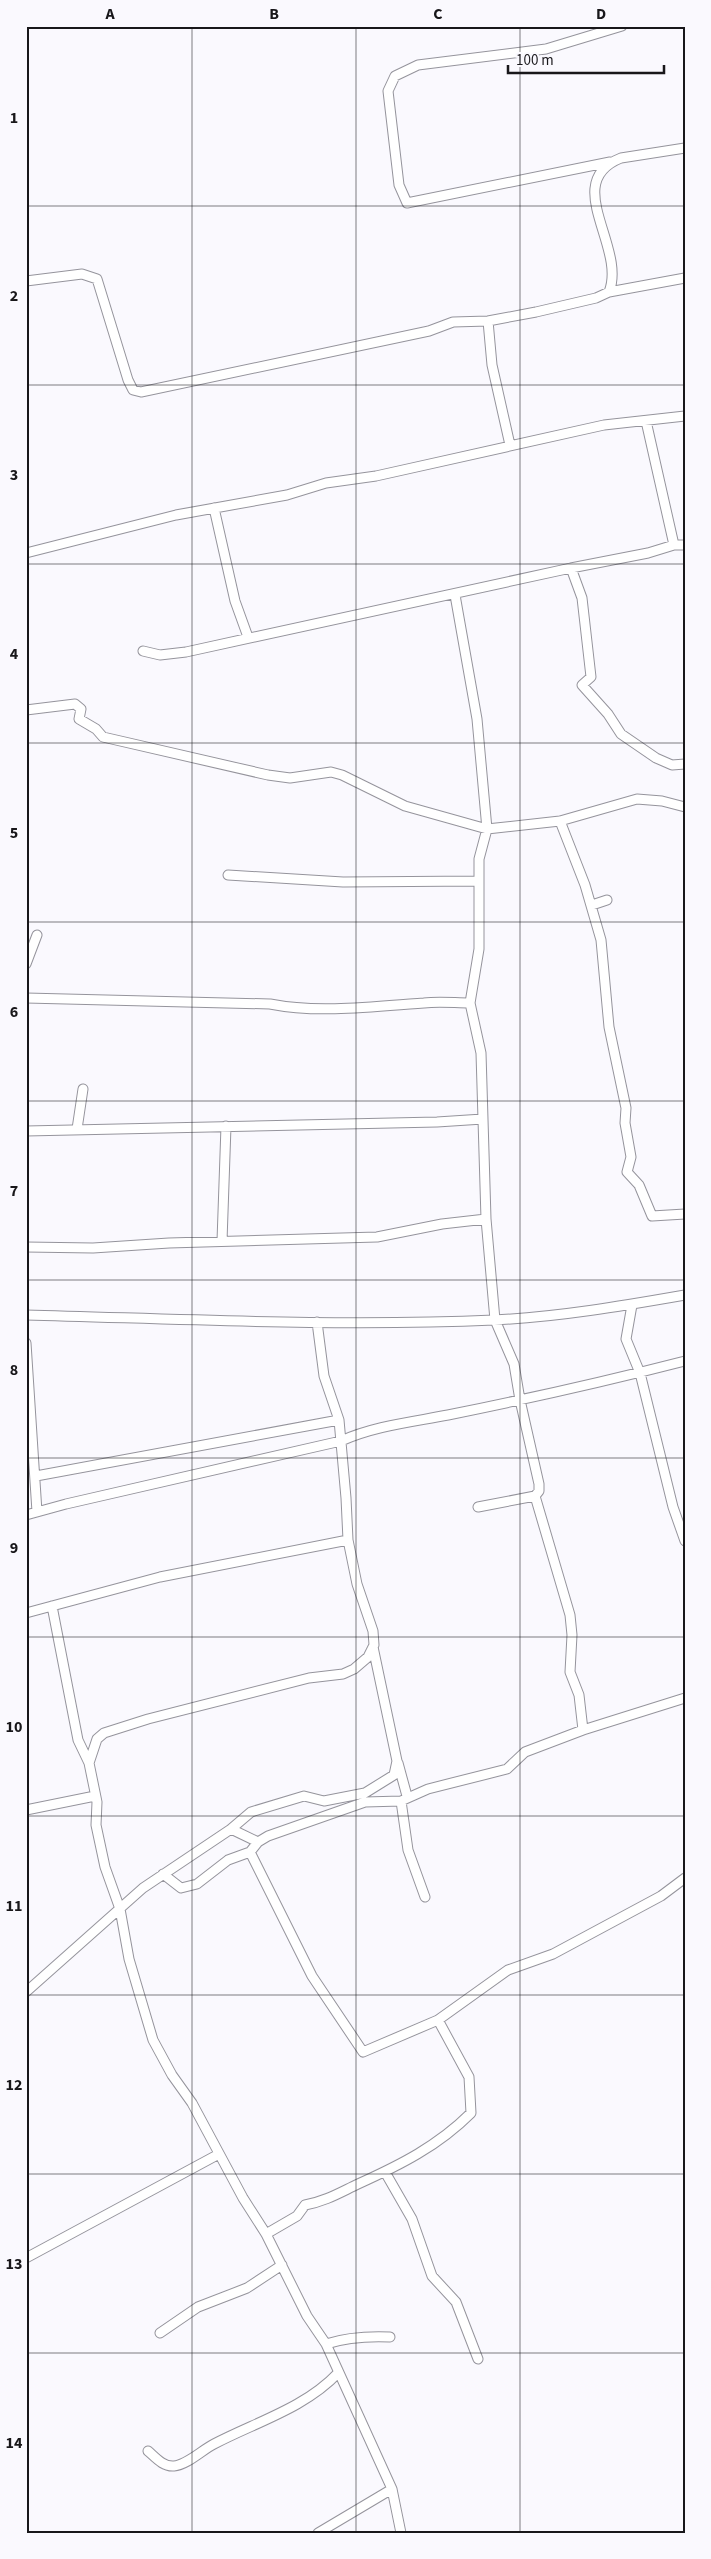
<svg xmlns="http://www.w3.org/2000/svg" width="711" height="2559" font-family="'Source Sans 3',sans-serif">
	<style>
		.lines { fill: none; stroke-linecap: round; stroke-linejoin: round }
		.minor-casing { stroke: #95949c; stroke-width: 11 }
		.minor { stroke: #fff; stroke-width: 9 }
		.grid { fill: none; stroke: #18171a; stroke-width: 1; stroke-opacity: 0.55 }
		.neatline { fill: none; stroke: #18171a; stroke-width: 2 }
		.grid-label { font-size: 16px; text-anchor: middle; font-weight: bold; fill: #18171a }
	</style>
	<rect width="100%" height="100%" fill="#faf9fe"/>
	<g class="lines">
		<g class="minor-casing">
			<path id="minor" d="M610,162L407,203L399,185L388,91L395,76L418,65L546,49L622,26
				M26,281L82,274L97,279L128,380L133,390L141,392L429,331L453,322L488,321L536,312L596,298L609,292C627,247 560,182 621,158L685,148
				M609,292L685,278
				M488,321L492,365L510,445
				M646,421L674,545
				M214,508L235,601L248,637
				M26,553L176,515L287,495L326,483L376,476L604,425L685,416
				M571,568L582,598L591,677L582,685L608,714L621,734L656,758L672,765L685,764
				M455,595L477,719L487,829L479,859V949L470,1003L481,1053L486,1219L495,1320L514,1364L520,1400L539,1484V1491L535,1496L478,1507
				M143,651L160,655L186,652L571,568L648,553L674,545H685
				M26,710L75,704L81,709L79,719L96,729L103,737L268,775L290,778L331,772L342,775L405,806L487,829L560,821L637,799L662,801L685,807
				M560,821L585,885L601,940L609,1027L626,1108L625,1123L631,1157L627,1172L639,1185L652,1216L685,1214
				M228,875L343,882L478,881
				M592,905L607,900
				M26,964L37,935
				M26,998L270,1004C321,1014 372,1006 424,1003C439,1001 455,1003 470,1003
				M77,1129L83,1089
				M26,1131L437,1122L483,1119
				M222,1241L226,1126
				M26,1247L93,1248L169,1243L377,1237L442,1224L486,1219
				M632,1305L626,1339L640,1373L673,1507L685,1541
				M26,1315C182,1319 339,1327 494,1320C558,1317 622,1306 685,1295
				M26,1343L37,1512
				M36,1476L339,1420
				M535,1496L570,1615L572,1635L570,1672L579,1695L583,1730
				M26,1515L66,1504L341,1441C374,1426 412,1422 448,1415C527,1399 607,1381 685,1361
				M52,1606L78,1740L89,1763L97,1802L96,1825L105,1867L120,1909L129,1959L153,2040L172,2075L192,2103L243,2198L266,2234L307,2316L326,2344L392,2489L318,2533
				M26,1613L160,1577L348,1540
				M89,1763L97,1739L104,1733L148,1719L309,1678L343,1674L354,1669L368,1657L374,1645L373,1631L357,1584L348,1540L346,1498L339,1420L324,1376L317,1322
				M398,1763L407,1796
				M401,1801L408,1850L425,1897
				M26,1810L95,1796
				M231,1829L258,1842
				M250,1852L312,1976L363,2052L438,2020L508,1970L553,1954L661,1896L685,1878
				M163,1874L181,1888L197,1884L228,1860L250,1852L258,1842L268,1836L365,1802L401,1801L428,1789L507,1769L525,1752L583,1730L685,1698
				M26,1992L143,1888L231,1829L251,1812L304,1796L324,1801L365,1793L394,1775L397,1761L373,1647
				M385,2172L412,2219L432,2276L456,2302L478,2359
				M266,2234L297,2216L305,2205C326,2201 339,2193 358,2184C400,2165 438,2146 471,2113L469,2077L438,2020
				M26,2258L219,2154
				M160,2333L198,2307L247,2288L282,2265
				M326,2344C348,2337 367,2336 390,2337
				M148,2451C155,2457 163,2467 174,2466C187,2465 202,2450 214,2444C256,2422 305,2408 338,2373
				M392,2489L401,2533"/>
		</g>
		<use href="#minor" class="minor"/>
	</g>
	<path class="grid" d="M192,26V2533M356,26V2533M520,26V2533M26,206H685M26,385H685M26,564H685M26,743H685M26,922H685M26,1101H685M26,1280H685M26,1458H685M26,1637H685M26,1816H685M26,1995H685M26,2174H685M26,2353H685"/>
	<rect width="711" height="2559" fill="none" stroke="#faf9fe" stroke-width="55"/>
	<path d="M508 65v8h156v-8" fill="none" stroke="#18171a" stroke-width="2.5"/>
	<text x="516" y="65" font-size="15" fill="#18171a" stroke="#faf9fe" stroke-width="4" paint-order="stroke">100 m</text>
	<rect x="28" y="28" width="656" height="2504" class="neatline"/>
	<g class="grid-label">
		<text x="110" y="19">A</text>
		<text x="274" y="19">B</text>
		<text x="438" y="19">C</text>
		<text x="601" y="19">D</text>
		<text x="14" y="123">1</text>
		<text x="14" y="301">2</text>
		<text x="14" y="480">3</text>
		<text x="14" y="659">4</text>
		<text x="14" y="838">5</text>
		<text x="14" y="1017">6</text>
		<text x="14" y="1196">7</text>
		<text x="14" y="1375">8</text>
		<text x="14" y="1553">9</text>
		<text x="14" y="1732">10</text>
		<text x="14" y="1911">11</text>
		<text x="14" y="2090">12</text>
		<text x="14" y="2269">13</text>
		<text x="14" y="2448">14</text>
	</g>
</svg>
